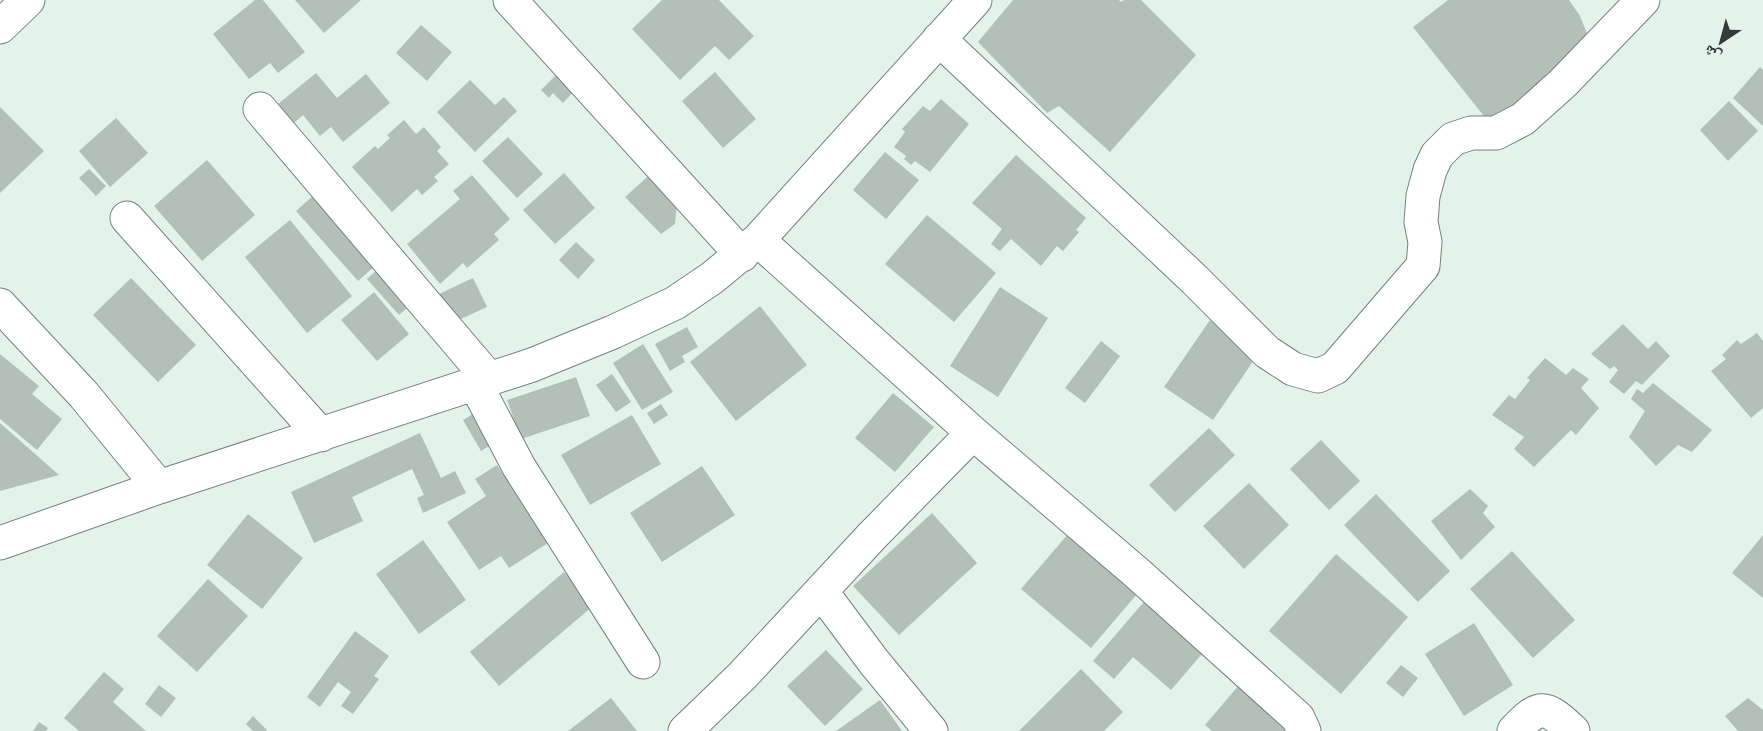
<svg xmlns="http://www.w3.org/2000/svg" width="1763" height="731" font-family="'Fira Sans','Noto Naskh Arabic',sans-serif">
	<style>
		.building { fill: #b2c0b9 }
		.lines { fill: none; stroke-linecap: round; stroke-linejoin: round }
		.minor-casing { stroke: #75827c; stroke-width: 35 }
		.minor { stroke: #fff; stroke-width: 33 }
	</style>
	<rect width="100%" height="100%" fill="#e3f2eb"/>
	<path class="building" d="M255,0H263L305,52L278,73L270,63L249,79L213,34Z
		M295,0H361L324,33Z
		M662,0H719L754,36L729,60L715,46L680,80L632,29Z
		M1013,0H1119L1121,2L1124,0H1141L1196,55L1110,152L1059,106L1047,113L978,42Z
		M1448,0H1569L1580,16L1588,36L1550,78L1497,117L1487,120L1413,27Z
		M421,25L452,52L427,81L396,53Z
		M1760,67L1763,70V126L1733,98Z
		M561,70L578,87L563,103L553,93L549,98L541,90Z
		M715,72L756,119L723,148L682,101Z
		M316,73L337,98L366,74L390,103L343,142L331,127L320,136L303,115L294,123L278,104Z
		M470,80L495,105L504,97L517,111L475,152L437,112Z
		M941,99L969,124L930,172L915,161L911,165L904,159L906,156L894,147L905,132L902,129L923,106L930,111Z
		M1729,101L1758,131L1728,161L1700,130Z
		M0,107L44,151L0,193Z
		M116,118L148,153L110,187L79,151Z
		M404,120L416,134L424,127L441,147L437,151L449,164L434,177L438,181L422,195L417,189L392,212L352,167L375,146L378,149L390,138L387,135Z
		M508,137L543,174L517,198L482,161Z
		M885,152L919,180L886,219L853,190Z
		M1016,155L1086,218L1076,230L1079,232L1063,251L1057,246L1041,266L1011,239L1000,251L991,244L1002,229L972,203Z
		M207,160L255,215L202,261L154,206Z
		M89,169L106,186L96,196L79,178Z
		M654,171L678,194L675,224L661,234L625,197Z
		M564,173L595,208L555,244L523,210Z
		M472,175L510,219L494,234L499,240L467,268L463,263L440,284L407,244L460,199L453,191Z
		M314,195L376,265L358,281L296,211Z
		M927,215L996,273L954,322L885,264Z
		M290,220L352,296L307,333L245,257Z
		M576,242L595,260L578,279L559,260Z
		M379,268L412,304L399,315L367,279Z
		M131,278L196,345L158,382L93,315Z
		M473,278L487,307L452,323L439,294Z
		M1000,287L1048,318L998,397L950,366Z
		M374,292L409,334L377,361L341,320Z
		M760,306L807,365L736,421L690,362Z
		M1210,320L1258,354L1213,420L1164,387Z
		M1623,324L1648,349L1656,341L1670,356L1642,385L1636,381L1624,394L1609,382L1618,370L1614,366L1610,369L1591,354Z
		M687,327L698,347L682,356L685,362L670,371L655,344Z
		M1757,333L1763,341V408L1751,418L1711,371L1726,359L1722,355L1737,340L1741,344Z
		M1101,341L1120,356L1085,403L1065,388Z
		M643,344L673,392L642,410L613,363Z
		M0,354L39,386L32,394L62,419L37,450L0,419Z
		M1545,358L1566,375L1573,368L1589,379L1581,388L1599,408L1576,435L1571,430L1534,467L1514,449L1524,437L1492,415L1509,395L1515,399L1530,380L1527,378Z
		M612,374L631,402L616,412L596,385Z
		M576,377L590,416L521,439L507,400Z
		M1653,383L1712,430L1692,452L1678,445L1656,466L1629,437L1645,411L1631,399L1637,389L1643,393Z
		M893,393L934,427L895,472L855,438Z
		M661,404L668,415L654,424L647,413Z
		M481,409L499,440L481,451L463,420Z
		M632,415L661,464L590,505L561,455Z
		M0,423L59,475L0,491Z
		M1209,428L1235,455L1175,512L1149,485Z
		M420,433L441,478L455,471L466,493L423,513L417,498L424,495L412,469L352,497L363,521L314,543L291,492Z
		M1321,440L1360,481L1329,510L1290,469Z
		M497,465L548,543L509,568L501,556L479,570L447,522L486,496L475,479Z
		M702,466L735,515L662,562L630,513Z
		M1249,483L1289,525L1244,569L1203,526Z
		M1470,489L1488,506L1483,513L1495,527L1461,560L1431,521Z
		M1376,494L1450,571L1418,602L1344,525Z
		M932,513L977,563L899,635L853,586Z
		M248,514L303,558L262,609L207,565Z
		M1074,527L1143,587L1091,648L1021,589Z
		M1763,535V598L1732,573Z
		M423,540L466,600L419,634L376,574Z
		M1512,551L1575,620L1533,658L1470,589Z
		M1336,554L1408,617L1341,694L1269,631Z
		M564,572L593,606L499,686L470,652Z
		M208,579L248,616L197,672L157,636Z
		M1148,597L1208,647L1171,690L1133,657L1114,679L1093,661Z
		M1474,623L1513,685L1464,716L1425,654Z
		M355,631L389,656L374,676L379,679L353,714L341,706L351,692L338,682L320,707L307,697Z
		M826,650L863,689L825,726L787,686Z
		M1401,665L1418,678L1403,697L1386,683Z
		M1081,669L1123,712L1104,731H1019Z
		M104,672L124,689L113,702L146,731H79L64,718Z
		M159,685L176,698L161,717L145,704Z
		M1239,685L1292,731H1212L1205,725Z
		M611,698L637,731H568Z
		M1748,698L1763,710V731H1738L1725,716Z
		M880,700L902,731H836Z
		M253,716L267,730L266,731H253L246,724Z
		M39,722L48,728L46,731H33Z"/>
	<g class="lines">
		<g class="minor-casing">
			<path id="minor" d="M510,0L742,255
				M0,27L28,0
				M939,39L1195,280L1267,352L1293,369L1318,376L1335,368L1423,266L1425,242L1421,222L1423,196L1430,170L1437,155L1453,139L1471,133H1496L1523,119L1563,83L1643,0
				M260,109L490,380
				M127,218L321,435
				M758,240L973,433L1137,573L1298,718L1304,731
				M0,305L84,395L159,487
				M476,385L519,467L643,662
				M0,543L159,487L532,365L613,332L675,303L712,278L758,240L975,0
				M821,591L874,662L931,731
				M685,731L743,675L872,536L973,433
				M1514,731C1540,703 1545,705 1573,731"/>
		</g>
		<use href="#minor" class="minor"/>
	</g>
	<g transform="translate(1721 42) rotate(216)" stroke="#e3f2eb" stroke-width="4.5" paint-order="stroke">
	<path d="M0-4.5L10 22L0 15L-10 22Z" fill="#343a37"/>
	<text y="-9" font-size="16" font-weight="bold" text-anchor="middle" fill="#343a37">ش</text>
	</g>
</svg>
